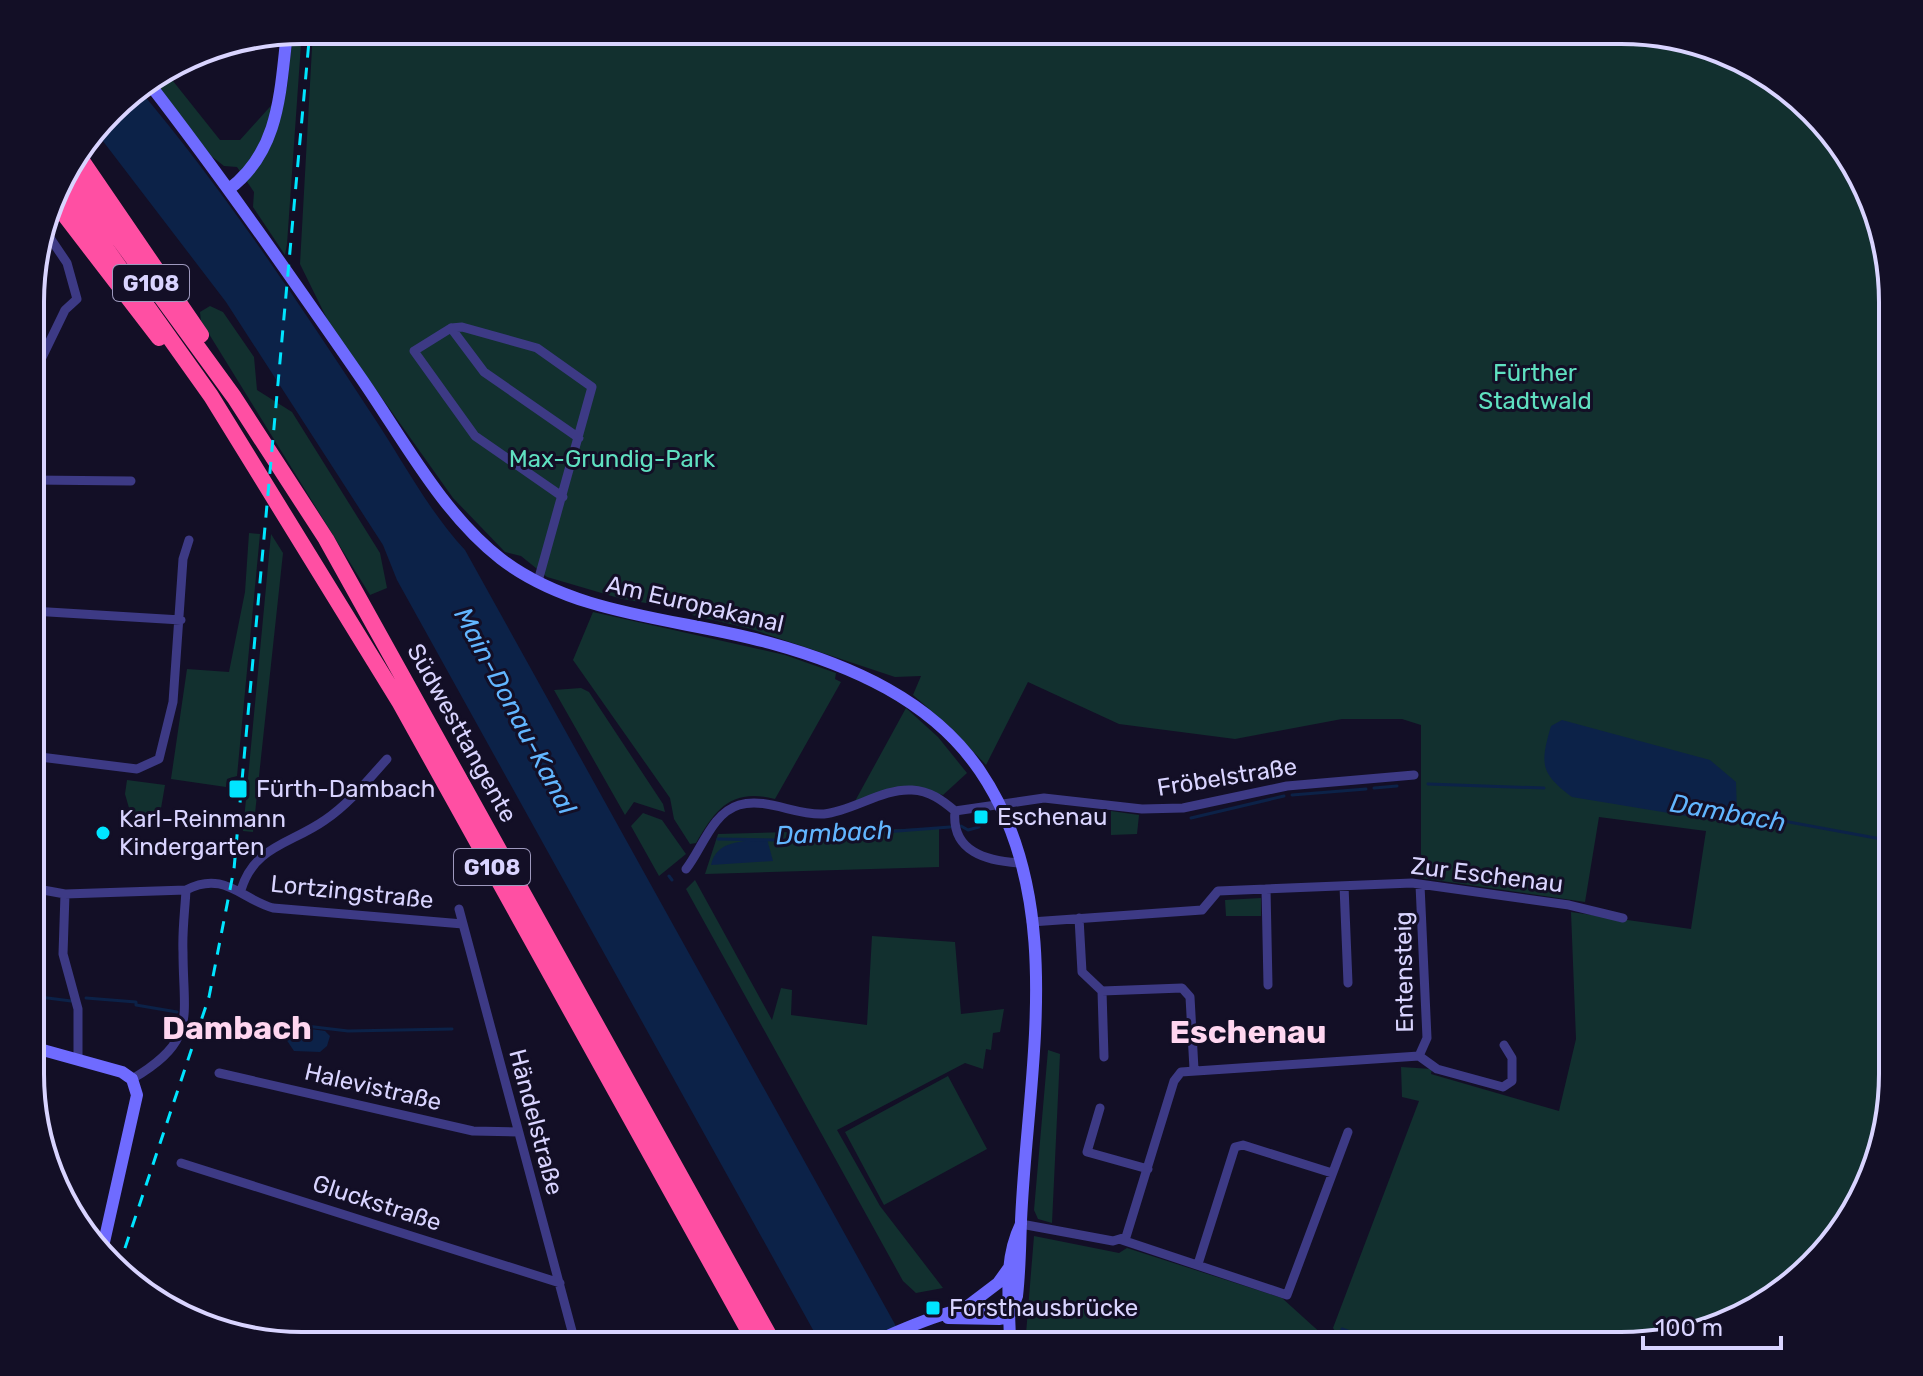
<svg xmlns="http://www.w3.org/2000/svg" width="1923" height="1376" font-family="Rubik,sans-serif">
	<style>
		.green { fill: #12302f }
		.water { fill: #0c2248 }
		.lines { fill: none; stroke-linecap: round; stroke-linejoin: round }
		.stream { stroke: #0c2248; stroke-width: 3 }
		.street { stroke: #3d3a85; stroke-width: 9 }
		.secondary { stroke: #6f6bff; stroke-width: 12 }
		.highway { stroke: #ff4fa3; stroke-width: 16 }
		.rail { stroke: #00e5ff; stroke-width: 3; stroke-dasharray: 12 10; stroke-linecap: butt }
		.poi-dot { fill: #00e5ff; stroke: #130f26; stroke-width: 3 }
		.labels { text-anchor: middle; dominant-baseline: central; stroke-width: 6; stroke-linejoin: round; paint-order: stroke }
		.shield { fill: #130f26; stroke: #9e99be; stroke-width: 2 }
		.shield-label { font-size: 22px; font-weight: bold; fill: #d9d4ff }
		.park-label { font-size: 24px; fill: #5fe0c0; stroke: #130f26 }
		.street-label { font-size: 24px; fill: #d9d4ff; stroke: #130f26 }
		.poi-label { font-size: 24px; fill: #d9d4ff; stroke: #130f26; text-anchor: start }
		.water-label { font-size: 26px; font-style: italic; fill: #62b6ff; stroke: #130f26 }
		.district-label { font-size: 32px; font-weight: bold; fill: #ffd6f0; stroke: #130f26 }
		.rim { fill: none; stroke: #d9d4ff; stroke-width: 4 }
	</style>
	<rect width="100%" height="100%" fill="#130f26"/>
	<path class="green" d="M302,30L287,244L285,255L253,207L254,192L237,167L224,166L211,156L152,79L165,71L220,140H240L287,88L293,32Z
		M313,30L1639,31L1725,51L1787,86L1865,181L1892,284V1092L1872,1178L1837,1240L1741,1318L1622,1346H1344L1333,1328L1419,1101L1402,1097L1401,1067L1432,1069L1431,1074L1559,1111L1576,1039L1571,912L1691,929L1706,831L1599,817L1585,902L1421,878V725L1402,719H1342L1235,739L1119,724L1028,682L986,765L949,726L913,695L921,676L895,677L751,629L692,615L694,611L622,599L547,577L521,556L505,552L453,498L330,325L300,264Z
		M210,306L223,312L254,357L257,390L292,412L380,553L387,588L370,595L201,321L200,312Z
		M249,533L260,534L237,776L227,779L226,787L171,779L187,669L229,672L245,592Z
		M271,534L283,553L253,832L243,831Z
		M593,612L785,655L836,673L835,679L841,682L775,799C731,788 716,809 696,843L690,844L674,819L670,798L573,660Z
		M581,688L589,692L663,804L665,812L634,802L625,815L554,690Z
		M906,708L938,737L967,773L943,795L905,786L854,803Z
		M127,780L165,785L159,820L131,815L125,794Z
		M1111,811L1139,815L1137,834L1111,835Z
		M643,813L662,820L686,854L659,876L631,826Z
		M939,828V867L705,874L718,834Z
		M695,880L772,1020L781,988L792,990L791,1015L867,1025L872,936L955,942L961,1014L1004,1009L1000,1032L993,1033L991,1050L986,1049L983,1069L965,1063L837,1130L880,1206L943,1288L916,1293L903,1281L686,889Z
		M1261,898V916H1226L1225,900Z
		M1048,1050L1060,1054L1052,1223L1038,1219L1034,1210Z
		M948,1076L987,1149L884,1205L845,1132Z
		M1034,1236L1119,1253L1127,1248L1282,1298L1335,1346H1025Z"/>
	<path class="water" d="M138,88C223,189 297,300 369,410C401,457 426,508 465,550L907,1346H822L397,580L383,545L226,302L96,132L122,98Z
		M1562,720L1710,760L1736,782L1737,812L1729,823L1572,797C1540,773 1540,764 1551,726Z
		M767,839L773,861L711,865C717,839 744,842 767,839Z
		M304,1028L325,1031L330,1036L327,1046L320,1052L294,1051L286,1039L288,1033Z"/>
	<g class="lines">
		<path class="stream" d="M1428,784L1544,788
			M1374,788L1397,786
			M1292,795L1366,789
			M1735,812L1892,841
			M1191,818L1284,796
			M961,826L968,830L979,827
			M718,839L779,840L950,827
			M669,876L672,880
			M32,996L71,1001
			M86,998L136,1002V1005L177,1012
			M306,1026L348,1031L452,1029
			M1342,1329L1389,1346"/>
		<path class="street" d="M451,328L462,327L537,348L592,387L538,581
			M32,378L65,310L77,299L67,263L44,229
			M32,480L131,481
			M563,497L475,436L414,351L451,328L484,372L579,438
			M32,611L181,620
			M32,756L137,769L159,759L173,702L183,559L189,540
			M955,811L1044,798L1142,809L1183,808L1287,786L1414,775
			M686,869C702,849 712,813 739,805C767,797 796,816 824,814C853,811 883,788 912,790C930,791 942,800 955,811C951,852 987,861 1020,863
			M1344,886L1348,983
			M32,888L65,894L186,890C224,870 241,899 273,908L463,924
			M1266,889L1268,985
			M241,890C254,846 291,844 325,820C349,804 368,780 387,759
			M65,894L63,954L78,1009V1060
			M459,909L576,1346
			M1079,918L1082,972L1102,991L1182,988L1190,997L1194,1069
			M1031,922L1202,910L1218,891L1412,883L1569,905L1623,918
			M1102,991L1104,1057
			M1419,1056L1427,1038L1420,885
			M219,1073L473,1131L518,1132
			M132,1079C198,1040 183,1018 183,952C182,931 185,910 186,890
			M1100,1108L1087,1152L1148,1169
			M181,1163L560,1283
			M1021,1224L1113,1241L1126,1237L1174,1081L1181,1072L1419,1056L1437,1069L1503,1087L1512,1081V1058L1504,1045
			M1122,1240L1287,1295L1348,1132
			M1198,1264L1235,1147L1243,1145L1332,1173"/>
		<path class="secondary" d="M148,82C223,179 293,280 363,381C404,441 443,514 501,559C577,617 681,618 770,643C850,665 932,700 980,771C1069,902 1027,1076 1021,1221C1020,1246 1020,1270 1017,1296L1010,1315
			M229,189C280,151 280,91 287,33
			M32,1047L122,1072L132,1079L137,1095L102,1251
			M969,1305L998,1283L1008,1269
			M948,1318L1000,1319L1010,1315
			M864,1346C902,1331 975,1291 1010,1315
			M1010,1346C1010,1304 1002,1263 1021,1224"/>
		<path class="highway" d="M78,155L201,335
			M68,169L234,397L326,539L775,1346
			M58,181L211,396L400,703L757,1346
			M53,200L159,338"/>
		<path class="rail" d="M118,1269L209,997L234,869L310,30"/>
	</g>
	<g class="poi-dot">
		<rect x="228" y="779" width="20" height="20" rx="4"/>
		<rect x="973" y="809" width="16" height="16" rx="4"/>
		<circle cx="103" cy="833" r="8"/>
		<rect x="925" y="1300" width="16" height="16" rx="4"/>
	</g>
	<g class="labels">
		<g class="shield">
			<rect x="113" y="265" width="76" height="36" rx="6"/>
			<rect x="454" y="849" width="76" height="36" rx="6"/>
		</g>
		<g class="shield-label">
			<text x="151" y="283">G108</text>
			<text x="492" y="867">G108</text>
		</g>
		<g class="park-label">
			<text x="1535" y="373">Fürther<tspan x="1535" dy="28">Stadtwald</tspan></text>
			<text x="612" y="459">Max-Grundig-Park</text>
		</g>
		<g class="street-label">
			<text transform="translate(695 604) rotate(13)">Am Europakanal</text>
			<text transform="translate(462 733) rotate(61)">Südwesttangente</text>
			<text transform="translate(1227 777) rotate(-9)">Fröbelstraße</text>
			<text transform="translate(1487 875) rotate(7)">Zur Eschenau</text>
			<text transform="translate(352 892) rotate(6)">Lortzingstraße</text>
			<text transform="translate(1404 972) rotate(-91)">Entensteig</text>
			<text transform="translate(373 1087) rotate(13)">Halevistraße</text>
			<text transform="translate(536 1122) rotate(75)">Händelstraße</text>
			<text transform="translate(377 1203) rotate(18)">Gluckstraße</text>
		</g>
		<g class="poi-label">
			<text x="256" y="789">Fürth-Dambach</text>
			<text x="997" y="817">Eschenau</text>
			<text x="119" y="819">Karl-Reinmann<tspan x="119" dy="28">Kindergarten</tspan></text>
			<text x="949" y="1308">Forsthausbrücke</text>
		</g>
		<g class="water-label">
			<text transform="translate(515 711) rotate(62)">Main-Donau-Kanal</text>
			<text transform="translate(1728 813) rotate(10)">Dambach</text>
			<text transform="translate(834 833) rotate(-3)">Dambach</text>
		</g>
		<g class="district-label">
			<text x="237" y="1028">Dambach</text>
			<text x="1248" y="1032">Eschenau</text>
		</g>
	</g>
	<path d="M0 0H1923V1376H0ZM302 44H1621A258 258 0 0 1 1879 302V1074A258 258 0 0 1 1621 1332H302A258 258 0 0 1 44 1074V302A258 258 0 0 1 302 44Z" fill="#130f26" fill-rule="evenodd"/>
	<path class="rim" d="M302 44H1621A258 258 0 0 1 1879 302V1074A258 258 0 0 1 1621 1332H302A258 258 0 0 1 44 1074V302A258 258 0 0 1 302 44Z"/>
	<path d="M1643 1336v12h138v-12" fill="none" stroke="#d9d4ff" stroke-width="4"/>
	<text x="1655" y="1336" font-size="24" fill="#d9d4ff" stroke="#130f26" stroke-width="6" paint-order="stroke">100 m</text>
</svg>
